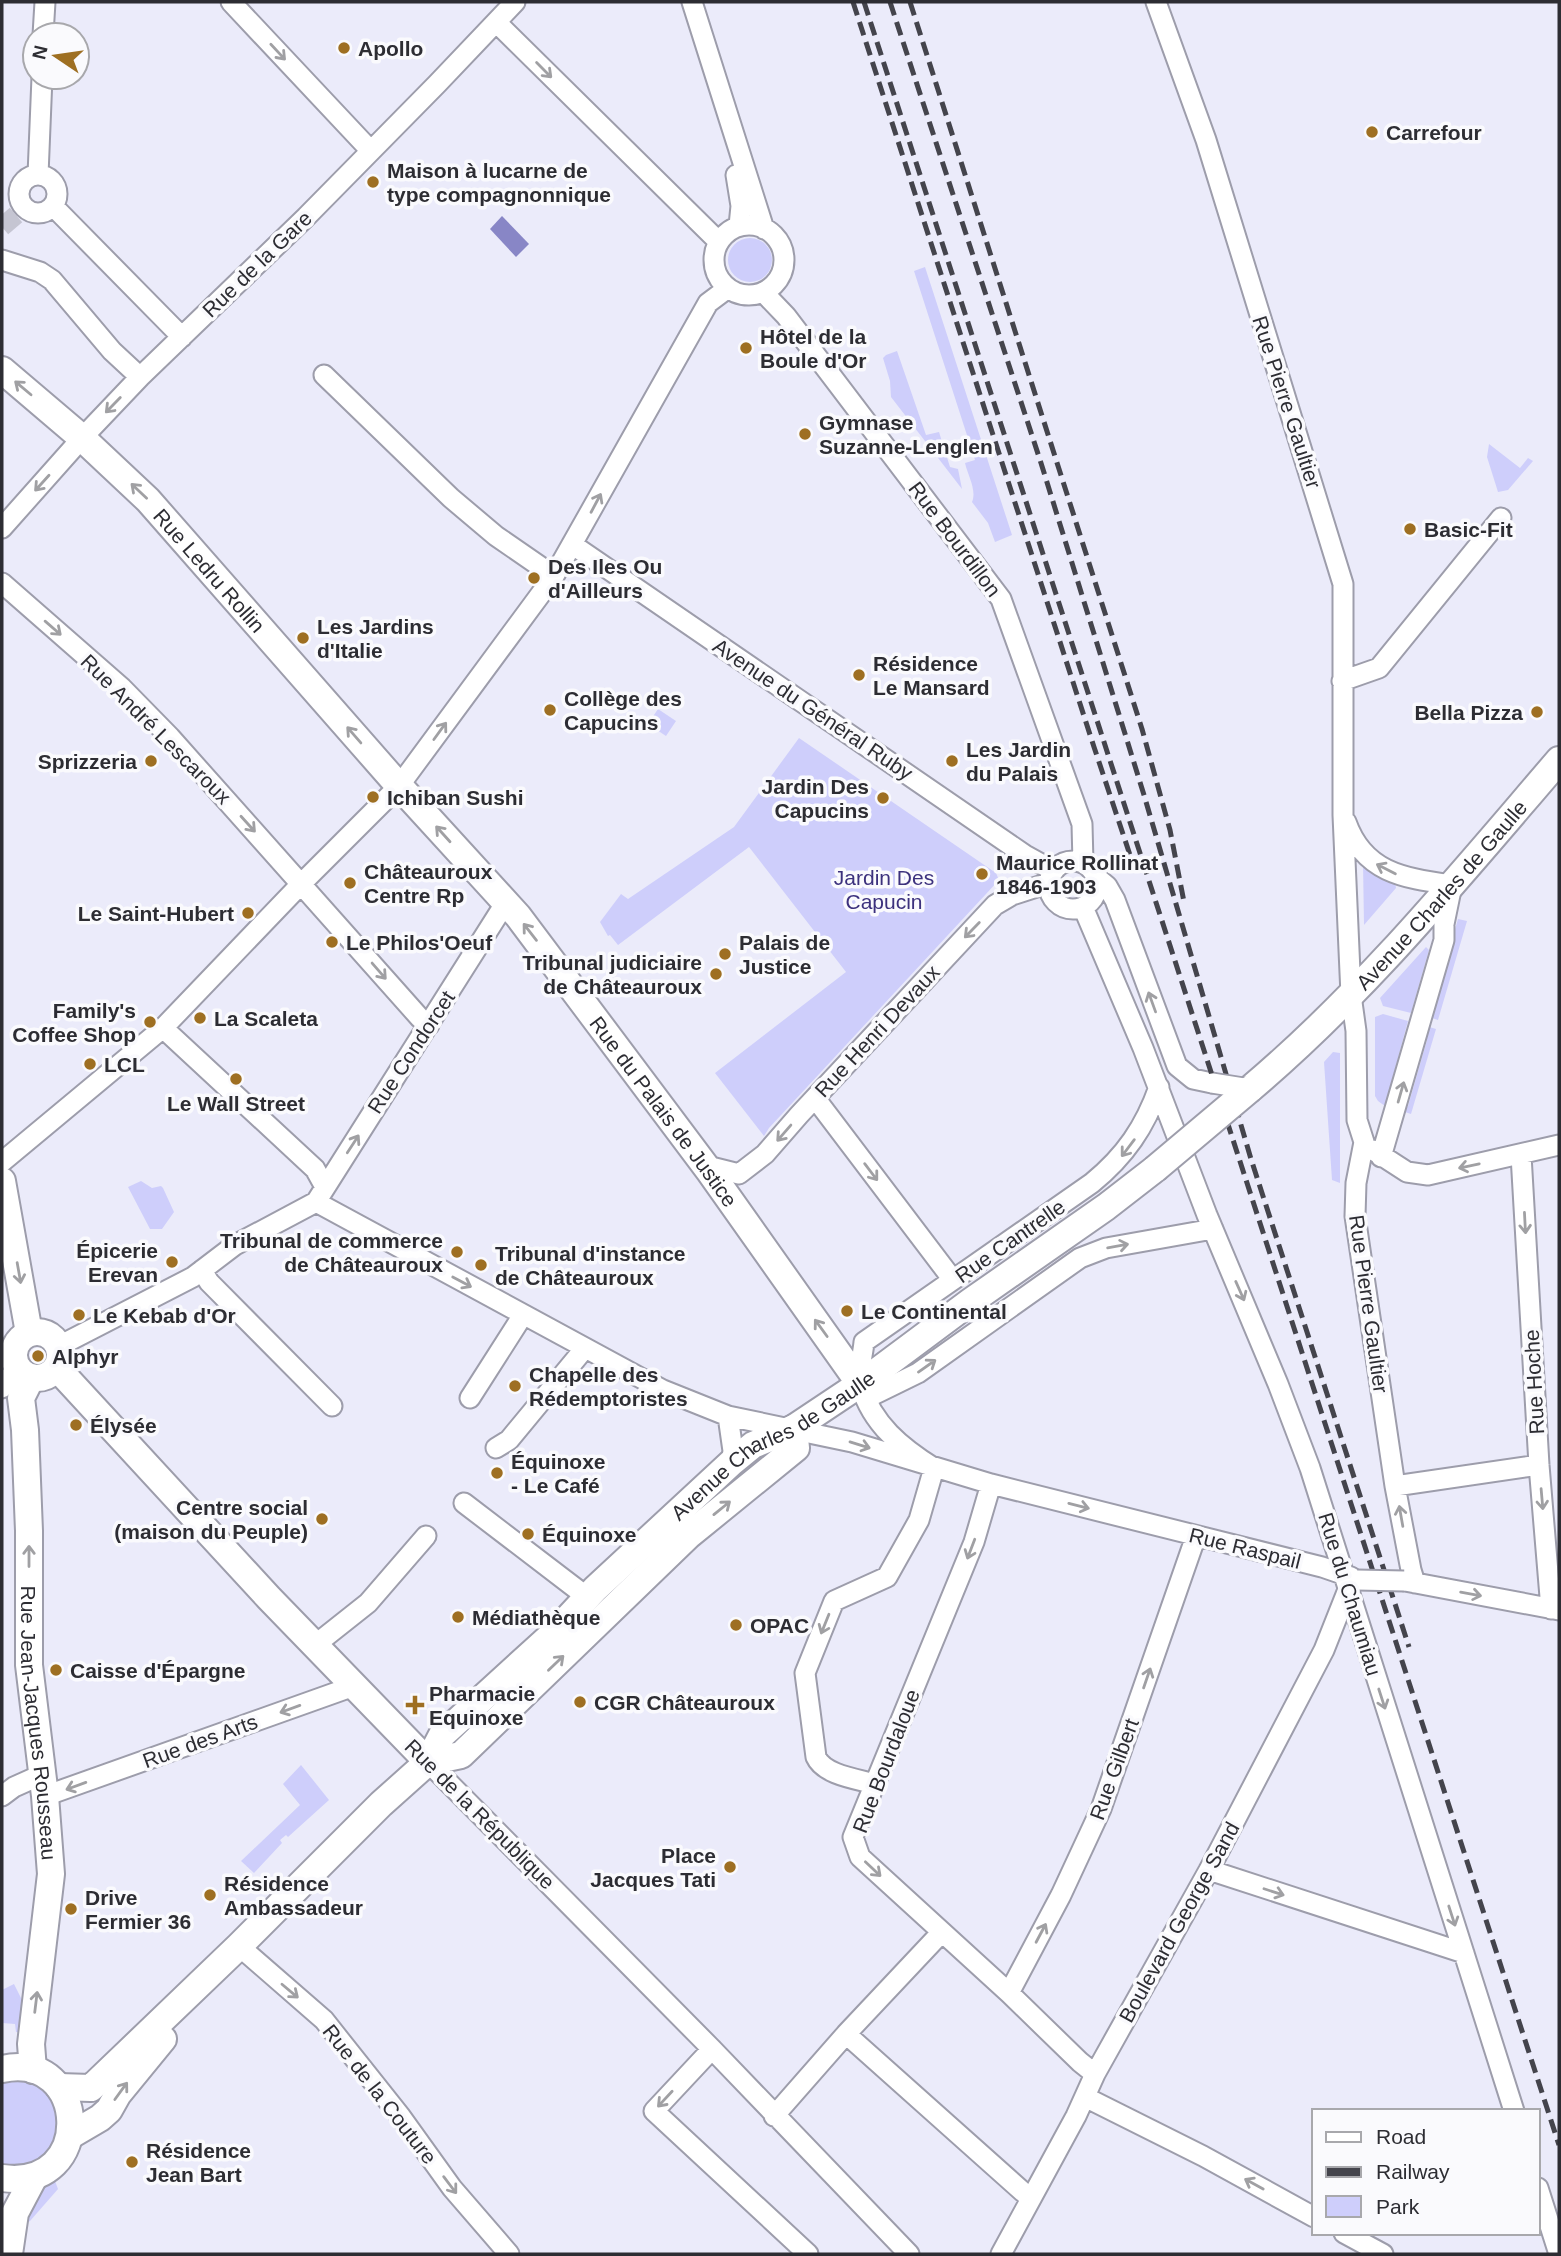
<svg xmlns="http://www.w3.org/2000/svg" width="1561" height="2256" font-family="Arial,sans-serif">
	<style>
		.green { fill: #cecefb }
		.water { fill: #8886c6 }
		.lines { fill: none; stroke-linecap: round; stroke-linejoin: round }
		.street-tunnel { stroke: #c5c5d2; stroke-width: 19; stroke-dasharray: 19 10; stroke-linecap: butt }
		.street-casing { stroke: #9d9dab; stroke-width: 23 }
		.secondary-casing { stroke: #9d9dab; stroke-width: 30 }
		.street { stroke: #fff; stroke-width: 19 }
		.secondary { stroke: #fff; stroke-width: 26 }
		.rail { stroke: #44444c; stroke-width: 5; stroke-dasharray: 14 7; stroke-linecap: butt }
		.street-bridge-casing { stroke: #9d9dab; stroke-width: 23; stroke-linecap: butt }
		.secondary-bridge-casing { stroke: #9d9dab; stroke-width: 30; stroke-linecap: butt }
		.street-bridge { stroke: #fff; stroke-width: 19 }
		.secondary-bridge { stroke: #fff; stroke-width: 26 }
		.oneway { stroke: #a0a0a3 }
		.poi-dot { fill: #9e6f22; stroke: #fafafd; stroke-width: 2.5 }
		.labels { text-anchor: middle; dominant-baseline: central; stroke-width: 7; stroke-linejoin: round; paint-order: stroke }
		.poi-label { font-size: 21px; font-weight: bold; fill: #2d2d33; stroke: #fafafd; text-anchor: start }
		.street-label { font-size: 21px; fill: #2d2d33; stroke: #fafafd }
		.park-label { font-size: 21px; fill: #3c317d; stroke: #fafafd }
	</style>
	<rect width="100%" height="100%" fill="#ebebfa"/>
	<path class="green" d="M728 260a22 22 0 1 1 44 0a22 22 0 1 1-44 0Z
		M925,267L1012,535L995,542L988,523L972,502C977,490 968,476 965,463L975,460L914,271Z
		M897,351L926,435L939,432L950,467L958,469L962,489L891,397L890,381L883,358L886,355Z
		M1489,444L1520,468L1528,458L1533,461L1508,490L1498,492L1487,457Z
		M658,709L676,721L666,736L648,724Z
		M799,738L996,873L999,880L769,1128L764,1136L715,1073L846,972L749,847L618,945L610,935L608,936L600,922L621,894L628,899L734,827Z
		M1363,863L1381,878L1395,883L1396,888L1364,925Z
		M1458,919L1467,921L1438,1020L1429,1017Z
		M1426,947L1429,950L1411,1013L1383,1006L1380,998Z
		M1383,1014L1408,1021L1385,1106L1378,1101L1375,1096V1017Z
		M1426,1026L1436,1029L1411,1114L1402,1111L1408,1106L1427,1040L1423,1035Z
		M1333,1052L1340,1053V1183L1332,1180L1324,1062Z
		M141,1181L152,1188L161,1186L163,1188L174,1212L162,1229H150L128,1187Z
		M301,1765L329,1800L288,1837L286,1835L280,1840L282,1843L254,1873L241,1861L300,1805L283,1784Z
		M14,1984L26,2008L22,2033L16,2032L15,2024L2,2023V1990Z
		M20,2078C32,2083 44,2087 51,2099C66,2123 55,2163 24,2168C17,2169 8,2167 2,2167V2079Z
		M55,2181L58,2189L30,2221L16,2230L32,2194Z"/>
	<path class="water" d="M502,216L529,244L516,257L490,229Z"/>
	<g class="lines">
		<path class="street-tunnel" d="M2,227L16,215"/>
		<g class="street-casing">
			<path id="street" d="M231,2L371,151
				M692,2L764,229
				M1156,2L1206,140L1343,584V815L1351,995L1356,1031L1357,1120L1364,1142L1356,1183L1355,1216L1395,1486L1411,1570L1415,1583
				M496,22L719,242
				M43,35L45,2
				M38,175L42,77
				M736,175L741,206L739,226
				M19 194a19 19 0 1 1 38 0a19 19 0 1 1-38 0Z
				M53,206L182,337
				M714 260a35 35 0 1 1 70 0a35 35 0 1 1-70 0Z
				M2,260L40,272L52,280L112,351L140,377
				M763,292L786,316L1001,599L1082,824L1083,863
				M324,375L451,498L496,536L554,576
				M2,528L82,438L140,377L306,217L437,84L515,2
				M573,545L1025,855L1054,871
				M2,583L122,688L170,737L420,1018L429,1025
				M1342,681L1379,668L1501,518
				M1346,822C1364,873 1404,878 1452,885L1444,924V940L1381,1157
				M1049 885a24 24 0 1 1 48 0a24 24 0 1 1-48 0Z
				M1095,876L1107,886L1115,900L1177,1066L1193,1079L1212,1083
				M1083,907L1143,1048L1207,1215L1278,1384L1310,1468L1514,2111
				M163,1028L315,1169L325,1187
				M815,1098L953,1280
				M1373,1150L1407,1172L1428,1175L1559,1145
				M1521,1155L1539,1465L1551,1609
				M2,1162L163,1028L302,883L399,786L554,576L708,303L728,288
				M710,1172L715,1168L739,1174L765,1154L799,1115L995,905L1012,895L1049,883
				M316,1202L663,1390L728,1416L852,1442L991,1484L1322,1567L1351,1577
				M202,1270L209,1282L332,1406
				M59,1346L193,1277L235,1245L316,1202L506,902
				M2,1388L17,1367
				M470,1398L523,1315
				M867,1398L918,1373L1080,1258L1106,1248L1213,1229
				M728,1416L733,1451L731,1463
				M496,1448L509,1440L585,1348
				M991,1484L974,1542L853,1837L860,1857L1009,1993L1080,2062L1095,2074
				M1395,1486L1539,1465
				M464,1503L587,1597
				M1405,1581L1559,1610
				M315,1645L368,1603L426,1536
				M428,1762L712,2049L909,2254
				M875,1784C857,1779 824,1775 816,1757L805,1673L834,1601L887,1577L919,1520L934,1468C902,1448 872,1424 861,1386C857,1374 863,1355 864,1342L1092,1183C1125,1156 1145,1127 1159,1087
				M2,1796L14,1787L43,1774
				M45,1796L354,1686
				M1209,1870L1464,1953
				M239,1946L324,2020L401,2117L452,2188L509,2254
				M1009,1993L1061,1895L1101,1809L1196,1536
				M846,2034L1031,2199
				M712,2049L654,2111L808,2254
				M1085,2097L1203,2156L1314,2217
				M774,2116L846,2034L941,1933
				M1538,2188L1559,2254
				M1344,2233L1383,2254
				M1001,2254L1076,2116L1095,2074L1209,1870L1324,1650L1349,1587"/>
		</g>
		<g class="secondary-casing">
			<g id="secondary">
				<path id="s1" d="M2,370L82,438L148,500L392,778L518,916L710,1172L860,1384"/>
				<path id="s2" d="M1250,1089C1365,992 1461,874 1559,760"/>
				<path d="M2,1181L29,1333"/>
				<circle cx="37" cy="1355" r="23"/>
				<path d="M57,1368L269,1598L428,1762"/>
				<path id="s3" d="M31,1378L21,1398L25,1430L29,1531V1665L45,1796L51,1874L31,2044L33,2070"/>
				<path d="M428,1762L461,1755L689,1535L796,1448L794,1428"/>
				<path d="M2,2069C89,2050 97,2191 2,2178"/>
				<path id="s4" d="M59,2087L91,2088L239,1946L381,1804L428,1762L442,1735L554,1633L595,1589L731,1463L753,1445L794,1428L860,1384L970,1302L1106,1207L1155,1169"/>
				<path d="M71,2135L100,2118L109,2110L118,2094L163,2039"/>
				<path d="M9,2254L15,2213L34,2177"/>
			</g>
		</g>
		<use href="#street" class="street"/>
		<use href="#secondary" class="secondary"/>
		<path class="rail" d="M853,2L1094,747L1133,864
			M864,2L1559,2145
			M890,2L1041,463L1144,795L1251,1159L1409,1647
			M910,2L1142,729L1170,830L1184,902"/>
		<g class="street-bridge-casing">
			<path id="street-bridge" d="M1212,1083L1250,1089
				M1357,1580L1404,1581"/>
		</g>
		<g class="secondary-bridge-casing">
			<path id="secondary-bridge" d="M1155,1169L1250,1089"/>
		</g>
		<use href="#street-bridge" class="street-bridge"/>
		<use href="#secondary-bridge" class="secondary-bridge"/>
	</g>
	<defs><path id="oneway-shaft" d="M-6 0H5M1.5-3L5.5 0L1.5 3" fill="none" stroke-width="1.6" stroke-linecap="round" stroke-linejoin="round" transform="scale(1.75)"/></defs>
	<g class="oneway">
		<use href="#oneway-shaft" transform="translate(278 52) rotate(47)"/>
		<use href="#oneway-shaft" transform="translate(544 70) rotate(45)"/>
		<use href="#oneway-shaft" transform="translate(23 388) rotate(-140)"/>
		<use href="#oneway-shaft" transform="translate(113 405) rotate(134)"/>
		<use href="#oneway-shaft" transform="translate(42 483) rotate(132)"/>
		<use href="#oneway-shaft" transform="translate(139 491) rotate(-137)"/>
		<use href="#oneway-shaft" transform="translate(596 503) rotate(-62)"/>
		<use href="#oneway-shaft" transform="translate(53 628) rotate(41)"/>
		<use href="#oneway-shaft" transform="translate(440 731) rotate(-54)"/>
		<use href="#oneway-shaft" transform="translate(354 735) rotate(-131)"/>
		<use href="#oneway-shaft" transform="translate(248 824) rotate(48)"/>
		<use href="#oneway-shaft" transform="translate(443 834) rotate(-132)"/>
		<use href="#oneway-shaft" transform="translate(1386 869) rotate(-153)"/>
		<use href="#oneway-shaft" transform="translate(972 930) rotate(134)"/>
		<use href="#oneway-shaft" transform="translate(530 932) rotate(-128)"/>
		<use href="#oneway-shaft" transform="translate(379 971) rotate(49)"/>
		<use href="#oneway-shaft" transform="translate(1152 1002) rotate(-110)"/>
		<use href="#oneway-shaft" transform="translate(1401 1092) rotate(-74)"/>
		<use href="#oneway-shaft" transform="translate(784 1133) rotate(131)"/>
		<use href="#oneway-shaft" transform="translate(353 1144) rotate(-57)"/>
		<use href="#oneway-shaft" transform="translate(1128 1148) rotate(127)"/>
		<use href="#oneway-shaft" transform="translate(1469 1166) rotate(168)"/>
		<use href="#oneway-shaft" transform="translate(871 1172) rotate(53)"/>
		<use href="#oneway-shaft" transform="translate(1525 1223) rotate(87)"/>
		<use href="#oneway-shaft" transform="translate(1118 1246) rotate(-10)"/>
		<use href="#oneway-shaft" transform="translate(19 1273) rotate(80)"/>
		<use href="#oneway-shaft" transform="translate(462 1282) rotate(28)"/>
		<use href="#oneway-shaft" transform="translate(1240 1291) rotate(66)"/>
		<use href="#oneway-shaft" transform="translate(821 1328) rotate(-126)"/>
		<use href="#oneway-shaft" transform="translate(927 1366) rotate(-35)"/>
		<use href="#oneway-shaft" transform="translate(860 1445) rotate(17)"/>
		<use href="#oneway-shaft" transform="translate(1542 1499) rotate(85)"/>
		<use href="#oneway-shaft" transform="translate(1079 1506) rotate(14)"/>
		<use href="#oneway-shaft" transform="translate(722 1508) rotate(-39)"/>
		<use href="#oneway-shaft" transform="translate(1401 1516) rotate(-100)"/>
		<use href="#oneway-shaft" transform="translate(971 1549) rotate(111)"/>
		<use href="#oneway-shaft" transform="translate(29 1556) rotate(-90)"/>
		<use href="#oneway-shaft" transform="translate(1471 1594) rotate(10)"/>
		<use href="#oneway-shaft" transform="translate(825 1624) rotate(112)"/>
		<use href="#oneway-shaft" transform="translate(556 1663) rotate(-44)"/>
		<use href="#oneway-shaft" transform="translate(1147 1678) rotate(-71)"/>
		<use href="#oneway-shaft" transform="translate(1382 1699) rotate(72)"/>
		<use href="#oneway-shaft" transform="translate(290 1709) rotate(160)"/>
		<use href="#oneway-shaft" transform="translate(76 1786) rotate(160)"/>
		<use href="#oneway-shaft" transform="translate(873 1869) rotate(43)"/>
		<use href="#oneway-shaft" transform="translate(1274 1892) rotate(18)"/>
		<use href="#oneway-shaft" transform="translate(1452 1916) rotate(72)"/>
		<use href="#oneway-shaft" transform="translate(1041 1933) rotate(-62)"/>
		<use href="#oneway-shaft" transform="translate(290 1991) rotate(40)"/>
		<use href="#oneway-shaft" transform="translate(36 2002) rotate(-83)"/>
		<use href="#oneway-shaft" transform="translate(121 2091) rotate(-54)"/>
		<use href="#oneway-shaft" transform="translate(665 2099) rotate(133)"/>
		<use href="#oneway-shaft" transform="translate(1254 2184) rotate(-151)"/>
		<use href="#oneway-shaft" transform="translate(450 2185) rotate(53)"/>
	</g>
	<g class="poi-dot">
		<circle cx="344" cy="48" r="7"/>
		<circle cx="1372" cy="132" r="7"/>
		<circle cx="373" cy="182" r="7"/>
		<circle cx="746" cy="348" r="7"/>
		<circle cx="805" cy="434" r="7"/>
		<circle cx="1410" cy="529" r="7"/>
		<circle cx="534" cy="578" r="7"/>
		<circle cx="303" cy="638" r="7"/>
		<circle cx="859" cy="675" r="7"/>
		<circle cx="550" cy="710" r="7"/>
		<circle cx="1537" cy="712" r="7"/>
		<circle cx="151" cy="761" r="7"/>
		<circle cx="952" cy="761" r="7"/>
		<circle cx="373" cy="797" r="7"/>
		<circle cx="883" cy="798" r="7"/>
		<circle cx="982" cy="874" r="7"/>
		<circle cx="350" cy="883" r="7"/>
		<circle cx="248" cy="913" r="7"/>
		<circle cx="332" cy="942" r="7"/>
		<circle cx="725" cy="954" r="7"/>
		<circle cx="716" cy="974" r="7"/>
		<circle cx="200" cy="1018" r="7"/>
		<circle cx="150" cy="1022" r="7"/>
		<circle cx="90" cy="1064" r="7"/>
		<circle cx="236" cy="1079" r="7"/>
		<circle cx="457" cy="1252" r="7"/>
		<circle cx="172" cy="1262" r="7"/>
		<circle cx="481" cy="1265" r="7"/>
		<circle cx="847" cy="1311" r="7"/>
		<circle cx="79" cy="1315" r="7"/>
		<circle cx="38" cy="1356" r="7"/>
		<circle cx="515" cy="1386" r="7"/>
		<circle cx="76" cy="1425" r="7"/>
		<circle cx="497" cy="1473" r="7"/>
		<circle cx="322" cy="1519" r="7"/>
		<circle cx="528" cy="1534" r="7"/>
		<circle cx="458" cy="1617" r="7"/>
		<circle cx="736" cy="1625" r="7"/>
		<circle cx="56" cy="1670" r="7"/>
		<circle cx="580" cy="1702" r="7"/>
		<path d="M411.5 1694.5h7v7h7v7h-7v7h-7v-7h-7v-7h7z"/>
		<circle cx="730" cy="1867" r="7"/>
		<circle cx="210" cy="1895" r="7"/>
		<circle cx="71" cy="1909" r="7"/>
		<circle cx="132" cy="2162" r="7"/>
	</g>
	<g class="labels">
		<g class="poi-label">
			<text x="358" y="48">Apollo</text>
			<text x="1386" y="132">Carrefour</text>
			<text x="387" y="170">Maison à lucarne de<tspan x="387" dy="24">type compagnonnique</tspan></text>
			<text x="760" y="336">Hôtel de la<tspan x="760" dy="24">Boule d'Or</tspan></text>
			<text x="819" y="422">Gymnase<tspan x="819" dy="24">Suzanne-Lenglen</tspan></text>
			<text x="1424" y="529">Basic-Fit</text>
			<text x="548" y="566">Des Iles Ou<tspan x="548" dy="24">d'Ailleurs</tspan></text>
			<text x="317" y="626">Les Jardins<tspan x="317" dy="24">d'Italie</tspan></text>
			<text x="873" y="663">Résidence<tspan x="873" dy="24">Le Mansard</tspan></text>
			<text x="564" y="698">Collège des<tspan x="564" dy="24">Capucins</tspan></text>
			<text x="1523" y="712" text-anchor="end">Bella Pizza</text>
			<text x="966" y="749">Les Jardin<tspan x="966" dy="24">du Palais</tspan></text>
			<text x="137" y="761" text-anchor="end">Sprizzeria</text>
			<text x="869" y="786" text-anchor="end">Jardin Des<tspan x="869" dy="24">Capucins</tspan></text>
			<text x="387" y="797">Ichiban Sushi</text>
			<text x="996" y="862">Maurice Rollinat<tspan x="996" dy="24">1846-1903</tspan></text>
			<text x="364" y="871">Châteauroux<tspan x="364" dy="24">Centre Rp</tspan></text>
			<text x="234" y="913" text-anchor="end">Le Saint-Hubert</text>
			<text x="346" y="942">Le Philos'Oeuf</text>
			<text x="739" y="942">Palais de<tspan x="739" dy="24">Justice</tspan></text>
			<text x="702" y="962" text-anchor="end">Tribunal judiciaire<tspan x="702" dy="24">de Châteauroux</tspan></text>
			<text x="136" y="1010" text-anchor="end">Family's<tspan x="136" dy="24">Coffee Shop</tspan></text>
			<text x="214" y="1018">La Scaleta</text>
			<text x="104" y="1064">LCL</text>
			<text x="236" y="1103" text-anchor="middle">Le Wall Street</text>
			<text x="443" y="1240" text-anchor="end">Tribunal de commerce<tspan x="443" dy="24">de Châteauroux</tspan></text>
			<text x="158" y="1250" text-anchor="end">Épicerie<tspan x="158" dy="24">Erevan</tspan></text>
			<text x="495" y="1253">Tribunal d'instance<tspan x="495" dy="24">de Châteauroux</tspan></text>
			<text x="861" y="1311">Le Continental</text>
			<text x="93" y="1315">Le Kebab d'Or</text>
			<text x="52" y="1356">Alphyr</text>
			<text x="529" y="1374">Chapelle des<tspan x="529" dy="24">Rédemptoristes</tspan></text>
			<text x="90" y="1425">Élysée</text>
			<text x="511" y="1461">Équinoxe<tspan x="511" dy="24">- Le Café</tspan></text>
			<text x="308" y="1507" text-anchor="end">Centre social<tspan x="308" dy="24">(maison du Peuple)</tspan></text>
			<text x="542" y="1534">Équinoxe</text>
			<text x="472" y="1617">Médiathèque</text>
			<text x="750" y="1625">OPAC</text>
			<text x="70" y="1670">Caisse d'Épargne</text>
			<text x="429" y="1693">Pharmacie<tspan x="429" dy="24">Equinoxe</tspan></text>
			<text x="594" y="1702">CGR Châteauroux</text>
			<text x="716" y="1855" text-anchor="end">Place<tspan x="716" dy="24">Jacques Tati</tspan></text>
			<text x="224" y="1883">Résidence<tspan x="224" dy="24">Ambassadeur</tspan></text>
			<text x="85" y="1897">Drive<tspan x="85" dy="24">Fermier 36</tspan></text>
			<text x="146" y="2150">Résidence<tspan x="146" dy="24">Jean Bart</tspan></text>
		</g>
		<g class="street-label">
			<text transform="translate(257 264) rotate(-44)">Rue de la Gare</text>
			<text transform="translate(1287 402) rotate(72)">Rue Pierre Gaultier</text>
			<text transform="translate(955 539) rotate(53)">Rue Bourdillon</text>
			<text stroke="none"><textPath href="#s1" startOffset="289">Rue Ledru Rollin</textPath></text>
			<text transform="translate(813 709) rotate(34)">Avenue du Général Ruby</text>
			<text transform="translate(156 729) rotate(45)">Rue André Lescaroux</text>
			<text stroke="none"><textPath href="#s2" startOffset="273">Avenue Charles de Gaulle</textPath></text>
			<text transform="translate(877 1031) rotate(-47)">Rue Henri Devaux</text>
			<text transform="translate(411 1052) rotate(-57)">Rue Condorcet</text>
			<text stroke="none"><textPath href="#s1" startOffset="996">Rue du Palais de Justice</textPath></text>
			<text transform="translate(1010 1241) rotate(-35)">Rue Cantrelle</text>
			<text transform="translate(1369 1304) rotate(82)">Rue Pierre Gaultier</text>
			<text transform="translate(1534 1382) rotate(-93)">Rue Hoche</text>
			<text stroke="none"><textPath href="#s4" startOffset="973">Avenue Charles de Gaulle</textPath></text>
			<text transform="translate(1245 1548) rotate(14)">Rue Raspail</text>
			<text transform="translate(1350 1594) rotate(73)">Rue du Chaumiau</text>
			<text stroke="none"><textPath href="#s3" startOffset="348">Rue Jean-Jacques Rousseau</textPath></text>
			<text transform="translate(200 1741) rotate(-20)">Rue des Arts</text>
			<text transform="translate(886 1761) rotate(-69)">Rue Bourdaloue</text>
			<text transform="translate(1114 1769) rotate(-70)">Rue Gilbert</text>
			<text transform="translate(480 1814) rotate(45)">Rue de la République</text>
			<text transform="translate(1179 1922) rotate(-61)">Boulevard George Sand</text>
			<text transform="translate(380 2094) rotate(52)">Rue de la Couture</text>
		</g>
		<g class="park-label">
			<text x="884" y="877">Jardin Des<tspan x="884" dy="24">Capucin</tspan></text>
		</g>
	</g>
	<rect width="1561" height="2256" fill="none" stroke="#2d2d33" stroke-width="7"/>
	<rect x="1312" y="2109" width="228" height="126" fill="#fafafd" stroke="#a8a8ac" stroke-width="2"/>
	<rect x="1326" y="2132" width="35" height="10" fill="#ffffff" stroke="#a8a8ac" stroke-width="2"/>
	<text x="1376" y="2144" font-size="21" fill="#2d2d33">Road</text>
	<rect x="1326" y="2167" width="35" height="10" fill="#44444c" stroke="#a8a8ac" stroke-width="2"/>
	<text x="1376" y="2179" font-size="21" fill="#2d2d33">Railway</text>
	<rect x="1326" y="2196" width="35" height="21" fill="#cecefb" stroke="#a8a8ac" stroke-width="2"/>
	<text x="1376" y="2214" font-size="21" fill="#2d2d33">Park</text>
	<g transform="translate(56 56) rotate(283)"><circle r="33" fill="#fafafd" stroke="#a8a8ac" stroke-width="2"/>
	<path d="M0-5L12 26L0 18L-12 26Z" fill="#9e6f22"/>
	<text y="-10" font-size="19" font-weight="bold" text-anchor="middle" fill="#2d2d33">N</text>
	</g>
</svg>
